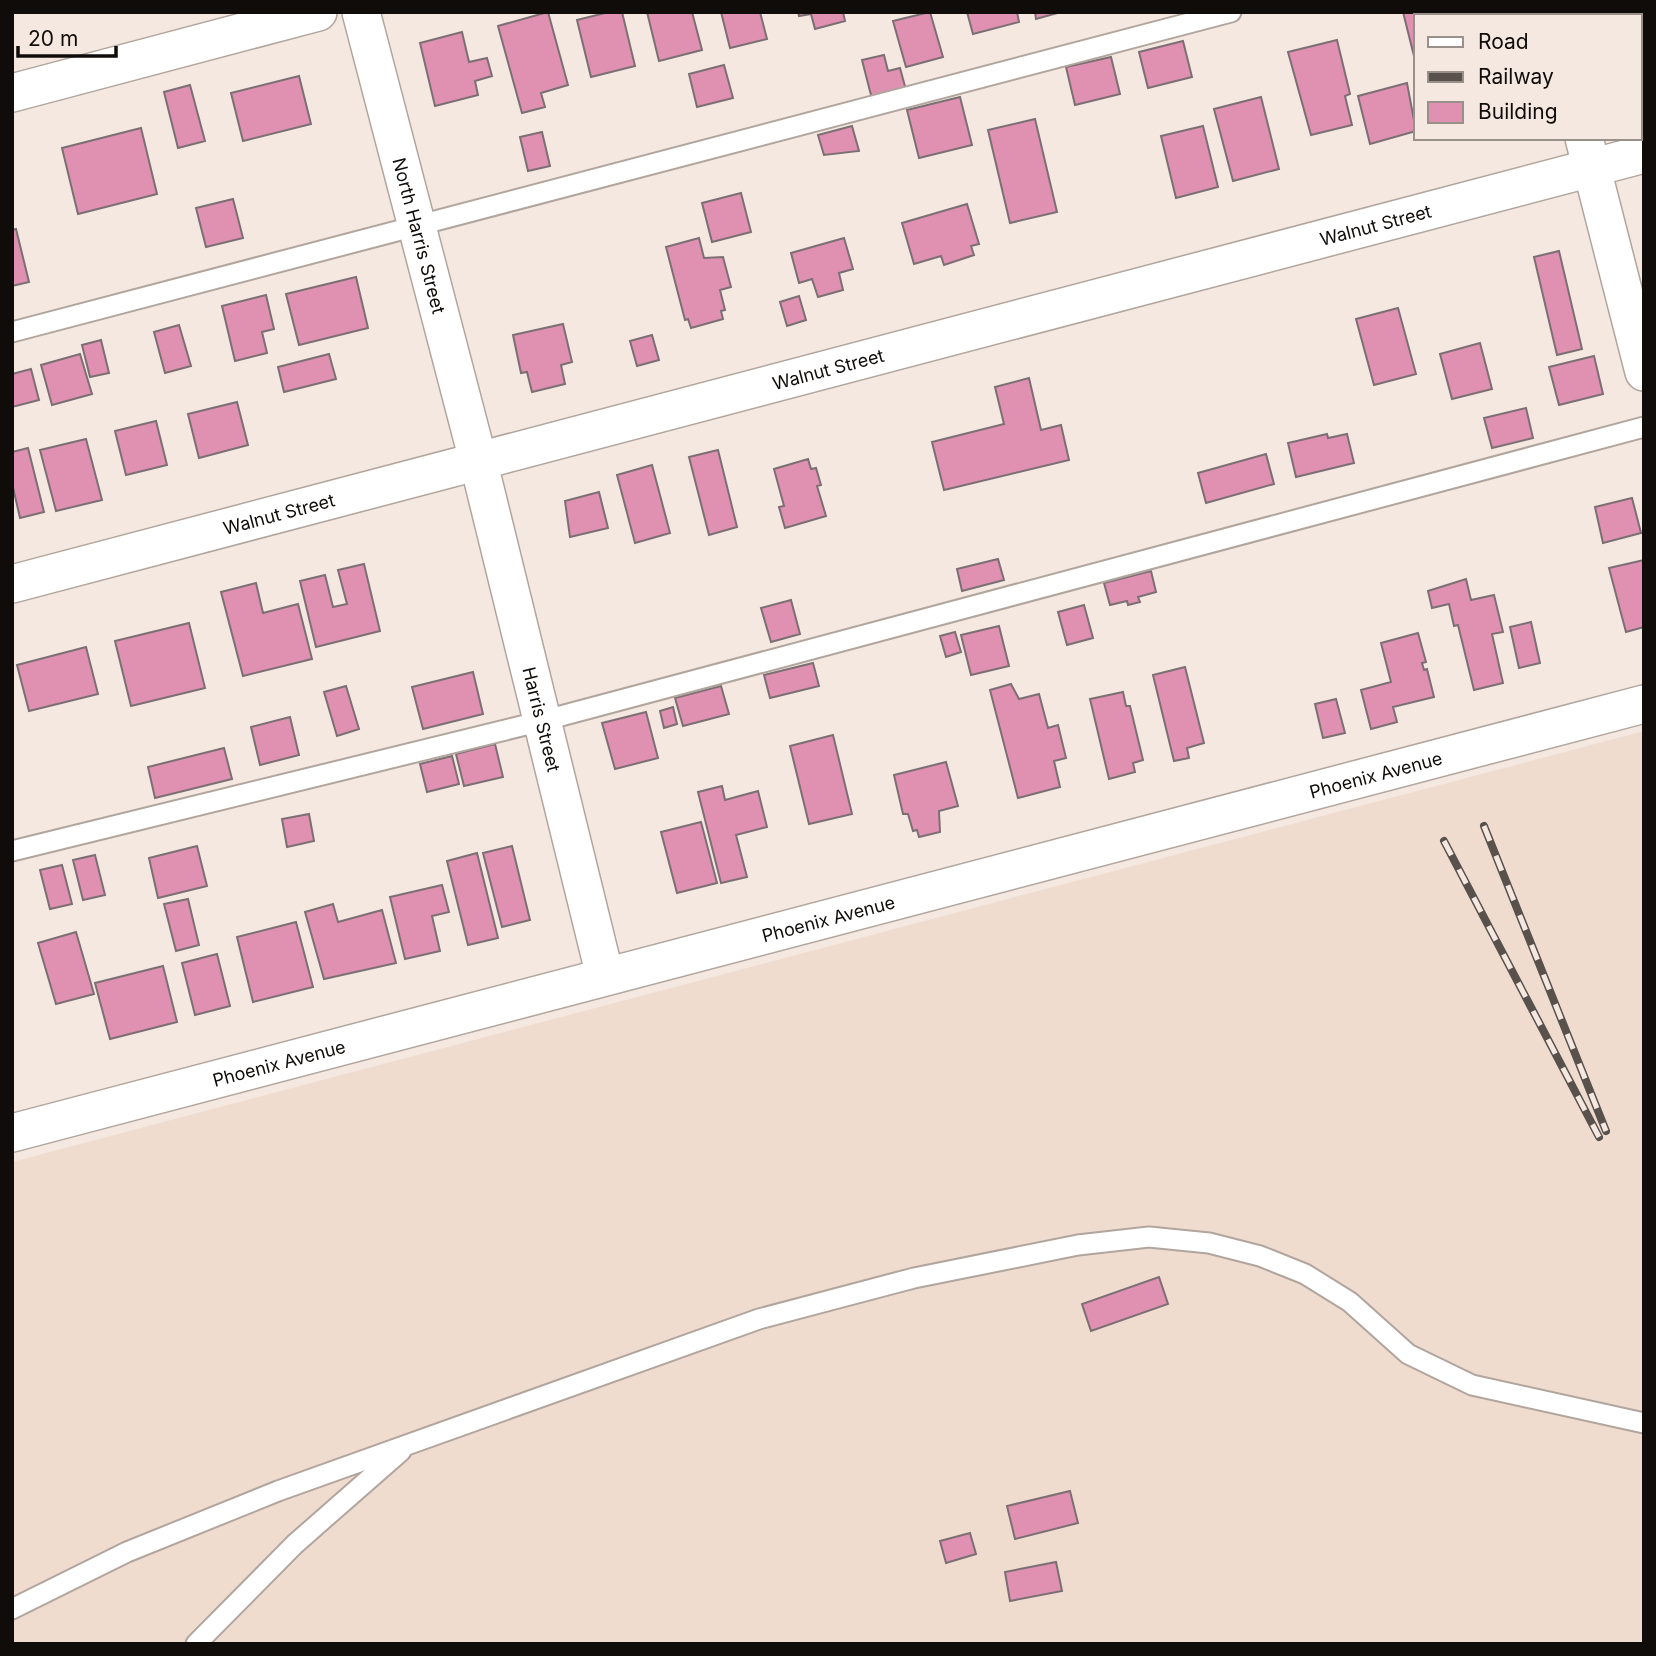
<svg xmlns="http://www.w3.org/2000/svg" width="1656" height="1656" font-family="Inter,sans-serif">
	<style>
		.built { fill: #efdccf }
		.building { fill: #e091b2; stroke: #7c6f74; stroke-width: 2 }
		.lines { fill: none; stroke-linecap: round; stroke-linejoin: round }
		.service-casing { stroke: #b1a59d; stroke-width: 23 }
		.minor-casing { stroke: #b1a59d; stroke-width: 40 }
		.service { stroke: #fff; stroke-width: 19 }
		.minor { stroke: #fff; stroke-width: 37 }
		.rail-casing { stroke: #58514c; stroke-width: 8 }
		.rail { stroke: #f5e8e0; stroke-width: 5; stroke-dasharray: 16; stroke-linecap: butt }
		.labels { text-anchor: middle; dominant-baseline: central; stroke-width: 7; stroke-linejoin: round; paint-order: stroke }
		.street-label { font-size: 18px; fill: #100c09; stroke: #f5e8e0 }
	</style>
	<rect width="100%" height="100%" fill="#f5e8e0"/>
	<path class="built" d="M1644,731V1644H12V1162Z"/>
	<path class="building" d="M548,12L568,85L541,93L545,107L522,113L498,26Z
		M609,12H622L635,66L591,77L577,20Z
		M647,12H692L702,50L659,61Z
		M721,12H760L767,39L730,48Z
		M798,12H843L845,21L815,29L811,14L799,16Z
		M930,12L943,57L906,67L893,21Z
		M967,12H1017L1019,22L973,34Z
		M1035,12H1061L1036,19Z
		M1403,12H1445L1446,16H1416V64Z
		M1474,12H1505L1506,16H1475Z
		M1586,12H1631L1632,16H1587Z
		M462,32L469,62L487,58L492,76L475,81L478,95L435,106L420,43Z
		M1337,40L1350,94L1345,96L1352,125L1311,135L1288,52Z
		M1183,41L1192,77L1148,88L1139,52Z
		M884,55L888,71L900,68L906,90L872,99L862,60Z
		M1111,57L1120,94L1075,105L1066,67Z
		M724,65L733,98L697,107L689,74Z
		M299,76L311,124L243,141L231,93Z
		M1407,83L1416,131L1370,144L1358,96Z
		M190,85L205,141L178,148L164,92Z
		M960,97L972,145L919,158L907,110Z
		M1261,97L1279,169L1233,181L1214,109Z
		M1035,119L1057,212L1010,223L988,130Z
		M852,126L859,151L824,155L818,135Z
		M1203,126L1218,187L1176,198L1161,136Z
		M141,128L157,194L78,214L62,148Z
		M542,132L550,166L528,171L520,137Z
		M741,193L751,232L712,242L702,203Z
		M233,199L243,238L206,247L196,208Z
		M967,204L979,244L971,246L974,255L944,265L941,256L914,264L902,223Z
		M16,229L29,282L12,286V230Z
		M699,238L704,258L723,257L731,287L720,290L725,310L721,311L723,319L691,328L688,319L685,320L666,247Z
		M844,238L853,269L839,273L843,290L818,297L812,279L799,283L791,253Z
		M1559,251L1582,349L1557,355L1534,257Z
		M356,277L368,328L299,345L286,294Z
		M266,295L274,329L262,332L267,353L235,361L222,306Z
		M799,296L806,320L787,326L780,302Z
		M1398,308L1416,374L1374,385L1356,319Z
		M563,324L572,362L561,365L565,384L532,392L527,372L521,373L513,335Z
		M179,325L191,366L165,373L154,332Z
		M652,335L659,360L637,366L630,341Z
		M101,340L109,373L90,377L82,345Z
		M1480,343L1492,389L1452,399L1440,354Z
		M80,354L92,394L52,405L41,365Z
		M329,354L336,379L284,392L278,367Z
		M1594,356L1603,394L1559,405L1549,367Z
		M31,369L39,400L12,407V374Z
		M1029,378L1041,430L1061,425L1069,460L944,490L932,442L1004,424L995,387Z
		M237,402L248,445L199,458L188,414Z
		M1526,408L1533,438L1492,448L1484,418Z
		M156,421L167,465L126,475L115,431Z
		M1327,434L1328,438L1347,434L1354,463L1296,477L1288,443Z
		M86,439L102,500L56,511L40,450Z
		M28,448L44,512L20,518L12,483V452Z
		M718,450L737,527L709,535L689,457Z
		M1266,454L1274,484L1206,503L1198,473Z
		M808,459L811,469L816,468L821,485L817,486L826,516L785,528L779,507L784,506L774,469Z
		M652,465L670,533L635,543L617,475Z
		M599,492L608,528L570,537L565,501Z
		M1632,498L1641,533L1603,543L1595,507Z
		M998,559L1004,580L962,591L957,569Z
		M1644,560V627L1626,632L1609,568Z
		M364,564L380,631L316,647L300,581L325,575L333,607L347,604L338,570Z
		M1151,571L1156,592L1138,597L1140,602L1128,605L1127,601L1110,605L1104,583Z
		M1466,579L1471,600L1494,595L1503,632L1492,634L1503,683L1474,690L1458,625L1454,626L1449,604L1432,608L1428,591Z
		M256,583L263,613L298,604L312,659L243,676L221,592Z
		M791,600L800,634L771,642L761,608Z
		M1084,605L1093,638L1067,645L1058,612Z
		M1531,622L1540,663L1519,668L1510,627Z
		M189,623L205,688L131,706L115,641Z
		M999,626L1009,666L971,675L961,635Z
		M955,632L961,652L946,657L940,636Z
		M1418,633L1426,662L1422,663L1424,670L1427,669L1434,697L1393,707L1397,722L1371,729L1361,690L1391,682L1381,643Z
		M86,647L98,694L29,711L17,665Z
		M813,663L819,686L770,698L764,675Z
		M1185,667L1204,743L1187,748L1189,758L1174,761L1153,675Z
		M473,672L483,714L423,729L412,687Z
		M1011,684L1019,699L1039,694L1048,728L1058,725L1066,758L1054,761L1060,787L1018,798L990,690Z
		M346,686L359,729L337,736L324,692Z
		M721,686L729,714L683,726L675,698Z
		M1123,692L1126,706H1130L1143,760L1133,763L1135,772L1109,779L1090,699Z
		M1336,699L1345,733L1323,738L1315,704Z
		M673,707L677,724L664,728L660,711Z
		M646,712L658,758L615,769L602,723Z
		M290,717L299,755L260,765L251,727Z
		M833,735L852,814L809,824L790,746Z
		M495,744L503,777L464,786L456,754Z
		M224,748L232,779L155,798L148,767Z
		M452,756L459,784L427,792L420,764Z
		M946,762L958,806L939,811L940,832L919,837L917,830L913,831L908,814H903L894,775Z
		M722,786L725,800L758,791L767,827L736,835L747,877L721,883L698,792Z
		M309,814L314,841L287,847L282,819Z
		M701,822L717,883L677,893L661,832Z
		M197,846L207,886L158,898L149,858Z
		M512,846L530,920L502,927L483,853Z
		M477,853L498,938L468,945L447,861Z
		M95,855L105,895L83,900L73,860Z
		M62,865L72,904L50,909L40,870Z
		M442,885L449,912L432,916L440,951L405,959L390,897Z
		M188,899L199,945L176,951L164,904Z
		M333,904L338,922L382,910L396,963L324,979L305,912Z
		M296,922L313,987L253,1002L237,937Z
		M76,932L94,994L56,1004L38,943Z
		M217,954L230,1006L195,1015L182,963Z
		M163,966L177,1022L110,1039L95,983Z
		M1159,1277L1168,1304L1091,1331L1082,1304Z
		M1070,1491L1078,1523L1015,1539L1007,1506Z
		M970,1533L976,1554L946,1563L940,1541Z
		M1056,1562L1062,1591L1010,1601L1005,1572Z"/>
	<g class="lines">
		<g class="service-casing">
			<path id="service" d="M12,332L1231,12
				M12,851L542,721L1644,427
				M12,1609L127,1552L278,1491L759,1319L914,1278L1078,1245L1149,1237L1209,1243L1260,1256L1305,1274L1350,1302L1408,1354L1472,1385L1644,1423
				M196,1644L295,1544L401,1451"/>
		</g>
		<g class="minor-casing">
			<g id="minor">
				<path id="s1" d="M361,12L478,460L605,976"/>
				<path d="M1551,12L1552,16"/>
				<path d="M12,93L318,12"/>
				<path d="M1584,138L1644,372"/>
				<path id="s2" d="M12,584L1644,154"/>
				<path id="s3" d="M12,1133L1644,704"/>
			</g>
		</g>
		<use href="#service" class="service"/>
		<use href="#minor" class="minor"/>
		<g class="rail-casing">
			<path id="rail" d="M1484,826L1606,1131
				M1444,841L1599,1137"/>
		</g>
		<use href="#rail" class="rail"/>
	</g>
	<g class="labels">
		<g class="street-label">
			<text stroke="none"><textPath href="#s2" startOffset="1410">Walnut Street</textPath></text>
			<text stroke="none"><textPath href="#s1" startOffset="231">North Harris Street</textPath></text>
			<text stroke="none"><textPath href="#s2" startOffset="844">Walnut Street</textPath></text>
			<text stroke="none"><textPath href="#s2" startOffset="276">Walnut Street</textPath></text>
			<text stroke="none"><textPath href="#s1" startOffset="730">Harris Street</textPath></text>
			<text stroke="none"><textPath href="#s3" startOffset="1410">Phoenix Avenue</textPath></text>
			<text stroke="none"><textPath href="#s3" startOffset="844">Phoenix Avenue</textPath></text>
			<text stroke="none"><textPath href="#s3" startOffset="276">Phoenix Avenue</textPath></text>
		</g>
	</g>
	<rect width="1656" height="1656" fill="none" stroke="#100c09" stroke-width="28"/>
	<rect x="1414" y="14" width="228" height="126" fill="#f5e8e0" stroke="#99908a" stroke-width="2"/>
	<rect x="1428" y="37" width="35" height="10" fill="#ffffff" stroke="#99908a" stroke-width="2"/>
	<text x="1478" y="49" font-size="21" fill="#100c09">Road</text>
	<rect x="1428" y="72" width="35" height="10" fill="#58514c" stroke="#99908a" stroke-width="2"/>
	<text x="1478" y="84" font-size="21" fill="#100c09">Railway</text>
	<rect x="1428" y="102" width="35" height="21" fill="#e091b2" stroke="#99908a" stroke-width="2"/>
	<text x="1478" y="119" font-size="21" fill="#100c09">Building</text>
	<path d="M18 46v10h98v-10" fill="none" stroke="#100c09" stroke-width="3.5"/>
	<text x="28" y="46" font-size="21" fill="#100c09" stroke="#f5e8e0" stroke-width="5" paint-order="stroke">20 m</text>
</svg>
